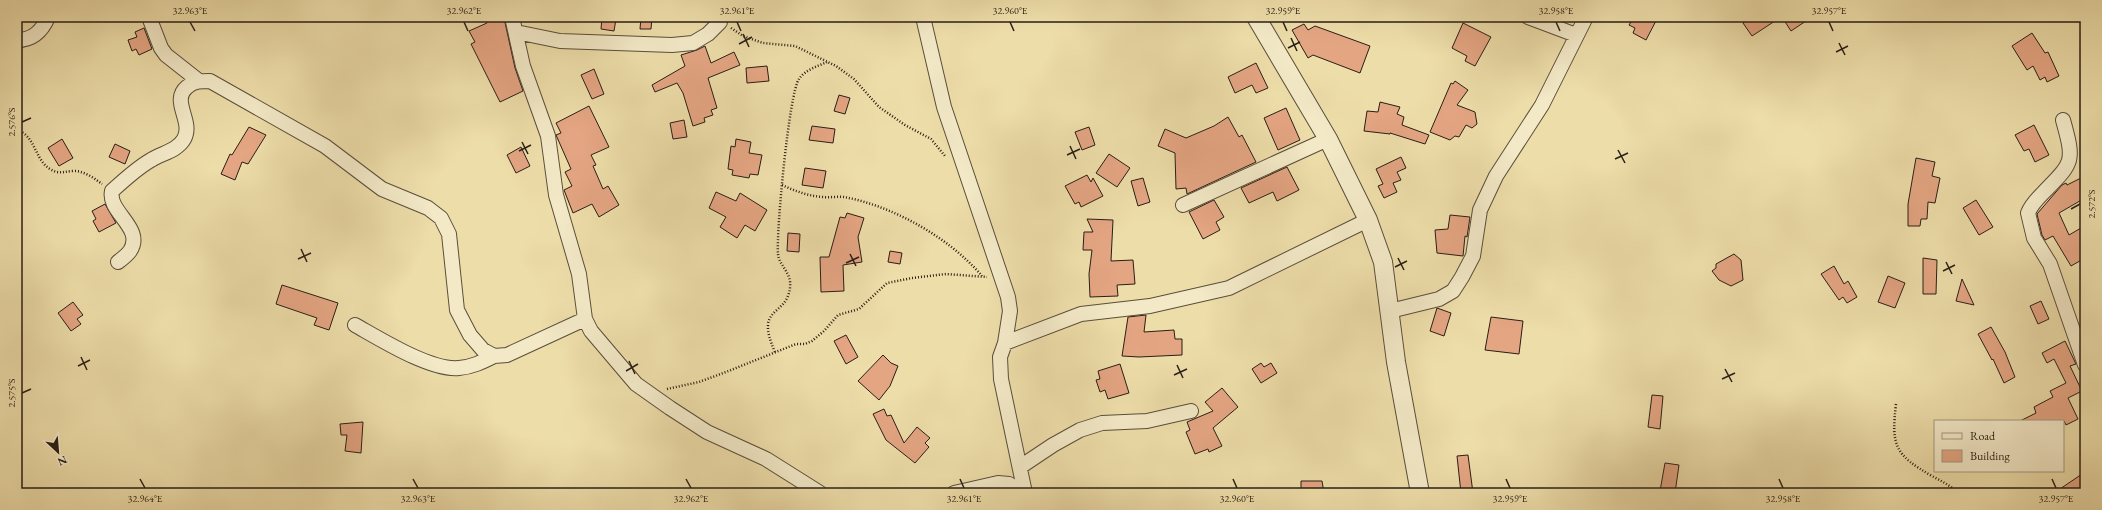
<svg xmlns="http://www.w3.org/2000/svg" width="2102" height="510" font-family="'EB Garamond',serif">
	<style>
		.building { fill: #e4a582; stroke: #291e16 }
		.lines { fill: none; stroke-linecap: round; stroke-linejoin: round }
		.minor-casing { stroke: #5a4e3b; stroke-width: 16 }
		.tertiary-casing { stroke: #5a4e3b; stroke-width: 20 }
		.path { stroke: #291e16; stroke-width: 2.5; stroke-dasharray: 1 2; stroke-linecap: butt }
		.minor { stroke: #f3e9c7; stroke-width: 14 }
		.tertiary { stroke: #f3e9c7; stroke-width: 18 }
		.ticks { fill: none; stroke: #291e16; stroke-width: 1.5 }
		.neatline { fill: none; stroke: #291e16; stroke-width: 1.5 }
		.ticks-label { font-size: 10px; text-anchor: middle; fill: #291e16 }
	</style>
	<rect width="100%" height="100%" fill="#eddda9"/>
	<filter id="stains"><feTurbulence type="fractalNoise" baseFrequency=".005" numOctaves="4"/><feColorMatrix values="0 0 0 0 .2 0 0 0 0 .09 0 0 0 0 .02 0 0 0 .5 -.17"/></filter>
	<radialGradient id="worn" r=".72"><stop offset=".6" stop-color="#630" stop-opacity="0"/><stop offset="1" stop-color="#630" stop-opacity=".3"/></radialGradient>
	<path class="building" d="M492,17L504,18L515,68L523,91L500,102L471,44L475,42L469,31L487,23L486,20Z
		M602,17L616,19L614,31L601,29Z
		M641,17H652L651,29H640Z
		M1634,17H1658L1646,40L1633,33L1635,28L1629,25Z
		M1751,17H1781L1752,36L1743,23Z
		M1782,17H1812L1791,31Z
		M1463,23L1491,37L1475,66L1465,61L1467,56L1452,48Z
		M1304,24L1308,30L1315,26L1370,46L1360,73L1313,55L1308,58L1292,30Z
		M144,28L152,49L139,55L136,49L132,51L128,40L137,37L135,32Z
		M2032,33L2045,53L2048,52L2059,76L2047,82L2045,77L2040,80L2033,66L2027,70L2012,46Z
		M705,46L711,63L734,52L740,65L708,78L717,108L711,110L713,115L704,118L705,122L693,126L683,93L677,83L655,92L652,85L685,66L681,55L697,50Z
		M1256,63L1268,88L1256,93L1252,85L1235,93L1228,77Z
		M767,66L769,81L747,83L746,68Z
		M594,69L604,94L592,99L581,75Z
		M1455,81L1468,90L1457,105L1475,112L1477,124L1472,128L1466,125L1459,137L1455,136L1450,140L1430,132L1451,83L1453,84Z
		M839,95L850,98L845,114L834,111Z
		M1380,102L1400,107L1397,114L1404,117L1402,125L1429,135L1425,144L1390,133V134L1364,131L1367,111L1378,112Z
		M589,106L609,147L591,155L596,165L593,166L603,189L608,186L619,205L599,217L592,204L573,213L564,190L572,186L565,172L571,169L556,135L561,133L556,123Z
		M1286,108L1300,140L1278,150L1264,118Z
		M1228,117L1239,137L1242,135L1256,162L1187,194L1186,188L1176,189L1175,153L1158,146L1165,129L1186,138L1214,126Z
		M684,120L687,137L673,139L670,123Z
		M2034,125L2049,155L2035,162L2029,149L2024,151L2015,135Z
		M812,126L835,129L833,143L809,140Z
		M249,127L266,135L248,164L242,162L235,180L221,174L230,154L232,155Z
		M1089,127L1095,145L1082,150L1075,132Z
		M62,139L73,158L59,166L48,148Z
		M736,139L751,142L749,153L762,155L758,175L750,174L749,178L732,175L733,170L728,169L731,146L735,147Z
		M115,144L130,151L125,164L109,157Z
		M521,147L530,166L516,173L507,155Z
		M1109,154L1130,168L1117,187L1096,173Z
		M1401,157L1406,168L1397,172L1401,180L1393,183L1397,192L1384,198L1378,186L1383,184L1376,169Z
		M1916,158L1935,162L1932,176L1940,178L1935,203L1928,202L1927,219H1921L1920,226H1908V204Z
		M1287,167L1299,190L1277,201L1273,192L1249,203L1241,188Z
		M805,168L826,171L823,188L802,185Z
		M1087,175L1091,182L1093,178L1103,196L1081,207L1079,202L1075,204L1065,186Z
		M2085,176V198L2059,213L2069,235L2081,228L2085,235V258L2071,266L2053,236L2045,240L2042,235L2037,214L2062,185L2066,183L2067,185Z
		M1143,178L1150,202L1138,206L1131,181Z
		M716,192L736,201L740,193L767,210L755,231L745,225L737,238L720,227L726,217L709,208Z
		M1214,200L1224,217L1216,222L1220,230L1203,239L1189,212Z
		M1976,200L1993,227L1979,235L1963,208Z
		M105,204L116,223L99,232L93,221L96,219L92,211Z
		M847,213L864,218L858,237L862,262L843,265L844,291L821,292L820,257H829L840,217L845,218Z
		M1450,215L1470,217L1467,237L1465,236L1463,256L1437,253L1435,230L1448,229Z
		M1087,219L1113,220L1111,261L1133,260L1135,284L1117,285L1118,296L1090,297L1089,274L1092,250H1083L1084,232H1093Z
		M788,233L800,234L799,252L787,251Z
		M890,251L902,253L900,264L888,262Z
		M1734,254L1741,260L1743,280L1731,286L1719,280L1712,271L1716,268V264Z
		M1923,258L1937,260L1936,294H1923Z
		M1834,266L1844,284L1848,281L1857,297L1847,303L1843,297L1839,300L1821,274Z
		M1888,276L1905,283L1895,308L1878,302Z
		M1962,279L1974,305L1956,301Z
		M282,285L338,303L329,330L314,325L317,318L276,304Z
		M2041,301L2049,319L2038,324L2030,306Z
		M73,302L83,315L77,319L81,324L71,331L58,313Z
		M1437,308L1451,313L1444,336L1430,331Z
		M1146,315L1144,332L1174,330L1175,339H1182V355L1139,357L1122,356L1128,317Z
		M1491,317L1523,321L1519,354L1485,350Z
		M1991,327L2005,352L2015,377L2004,383L1993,359L1992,360L1978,334Z
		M846,335L858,357L846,364L834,341Z
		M2065,341L2076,364L2070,366L2082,391L2068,398L2078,419L2066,425L2064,421H2020L2036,413L2034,407L2053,397L2050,391L2066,383L2054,359L2047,363L2042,353Z
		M883,355L891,363L898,366L890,386L879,400L858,381Z
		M1261,363L1264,367L1271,363L1277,373L1261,383L1252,369Z
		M1120,364L1129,393L1108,399L1105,390L1100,392L1096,380L1100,379L1098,371Z
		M1222,388L1238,407L1213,428L1222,446L1209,452L1208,449L1195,454L1186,432L1190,430L1187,422L1213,411L1205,402Z
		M1652,395L1663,396L1660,429L1648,427Z
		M884,409L887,416L891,415L904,443L917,427L930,438L925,443L929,447L915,463L886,440L873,414Z
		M363,422L361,453L345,451L347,435H341L340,424Z
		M1468,455L1473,493H1461L1457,456Z
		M1665,463L1679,465L1675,493L1660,491Z
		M2085,472V493H2054Z
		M1301,481H1322L1324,493H1301Z"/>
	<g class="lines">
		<g class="minor-casing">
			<path id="minor" d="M149,17L161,48L166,55L199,81
				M512,17L523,66L548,136L556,195L579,274L585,319L591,331L636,384L670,408L707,432L766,459L820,493
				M923,17L944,107L1008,297L1010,311L1005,343L1000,357L1001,379L1025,493
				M1528,17L1576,35
				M516,32L560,41L672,45L693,43L708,34L720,22V17
				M17,40C33,40 42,31 48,17
				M2063,120C2075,163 2073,162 2043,193C2037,199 2031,205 2028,213L2034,238L2050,264L2085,365
				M1183,205L1328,139
				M118,262C122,259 127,255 130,251C145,228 107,212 112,191C124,180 137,168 151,160C162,153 177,151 184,139C194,121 170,101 187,87C194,81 201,81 210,81L325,146L382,189L428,208L441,218L449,234L457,310L470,335L483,350L494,356L507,355L585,319
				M1390,311L1439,299L1453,291L1462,277L1473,256L1480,210L1496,176L1542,105L1586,17
				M355,325C380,339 431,371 459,368C472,367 482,362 494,356
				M1005,343L1081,314L1150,306L1229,288L1368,220
				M1020,467L1053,445L1080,430L1102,423L1147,421L1191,411
				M954,493L998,483L1009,484L1023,493"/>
		</g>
		<g class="tertiary-casing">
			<path id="tertiary" d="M1256,17L1328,139L1368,220L1383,262L1396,362L1420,493"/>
		</g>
		<path class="path" d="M731,28L743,36L763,43L795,46L836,66L854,79L879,107L905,125L931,139L945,156
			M17,130C36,136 34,159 50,169C59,175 65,171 74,171C84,171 94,178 102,184
			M782,185C795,191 808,196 823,197C830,198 837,196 844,197C893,206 950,238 982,276
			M775,352C754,305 786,318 790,288C792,272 779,266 778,254C776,233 789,93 799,79C805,70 818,66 827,62
			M667,389L699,382L726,372L796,344H805L812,341L824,331L838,315L859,309L887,283L912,278L946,274L987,277
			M1896,404C1891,446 1895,455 1932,476C1941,481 1950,485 1958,493
			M1634,493L1641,489"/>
		<use href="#minor" class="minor"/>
		<use href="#tertiary" class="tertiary"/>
	</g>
	<path class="ticks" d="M190,22L195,31M464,22L468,31M737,22L741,31M1010,22L1014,31M1283,22L1287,31M1556,22L1560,31M1829,22L1833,31M743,34L749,47M1291,38L1297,51M1839,43L1845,55M739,44L752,37M1288,48L1300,42M1836,52L1848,46M22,122L31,118M522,142L528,154M1070,146L1076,159M1618,150L1625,163M519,151L531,145M1067,155L1080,149M1615,159L1628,153M2071,209L2080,204M301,249L307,262M850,254L856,266M1398,258L1404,270M298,259L311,253M1946,262L1952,274M846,263L859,257M1395,267L1407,261M1943,271L1955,265M81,357L87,370M629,361L635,374M1177,365L1183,378M78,366L90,360M1725,369L1732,382M626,371L638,364M1174,375L1187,369M1722,379L1735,373M22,393L31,389M140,479L145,488M413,479L418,488M686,479L691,488M960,479L964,488M1233,479L1237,488M1506,479L1510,488M1779,479L1783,488M2052,479L2056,488"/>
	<rect width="2102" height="510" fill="none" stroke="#eddda9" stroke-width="44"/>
	<rect x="1934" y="420" width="130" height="52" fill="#f3e9c7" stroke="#a29880"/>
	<rect x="1942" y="433" width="20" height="6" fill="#f3e9c7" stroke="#a29880"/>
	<text x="1970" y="440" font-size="12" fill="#291e16">Road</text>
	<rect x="1942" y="450" width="20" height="12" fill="#e4a582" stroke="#a29880"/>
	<text x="1970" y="460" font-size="12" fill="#291e16">Building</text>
	<g transform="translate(58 452) rotate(154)" stroke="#f3e9c7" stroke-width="3" paint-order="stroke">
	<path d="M0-3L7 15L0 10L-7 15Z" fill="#291e16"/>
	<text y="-6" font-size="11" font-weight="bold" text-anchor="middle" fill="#291e16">N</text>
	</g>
	<rect x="22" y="22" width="2058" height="466" class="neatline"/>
	<g class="ticks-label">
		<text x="190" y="14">32.963°E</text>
		<text x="464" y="14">32.962°E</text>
		<text x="737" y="14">32.961°E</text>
		<text x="1010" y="14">32.960°E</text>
		<text x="1283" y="14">32.959°E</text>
		<text x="1556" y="14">32.958°E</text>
		<text x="1829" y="14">32.957°E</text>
		<text transform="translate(11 122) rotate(-90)" y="4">2.576°S</text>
		<text transform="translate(2091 204) rotate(-90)" y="4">2.572°S</text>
		<text transform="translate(11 393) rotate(-90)" y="4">2.575°S</text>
		<text x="145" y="502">32.964°E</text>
		<text x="418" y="502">32.963°E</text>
		<text x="691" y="502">32.962°E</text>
		<text x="964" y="502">32.961°E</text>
		<text x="1237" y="502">32.960°E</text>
		<text x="1510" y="502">32.959°E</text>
		<text x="1783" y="502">32.958°E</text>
		<text x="2056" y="502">32.957°E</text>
	</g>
	<rect width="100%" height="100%" filter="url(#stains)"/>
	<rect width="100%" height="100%" fill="url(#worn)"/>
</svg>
